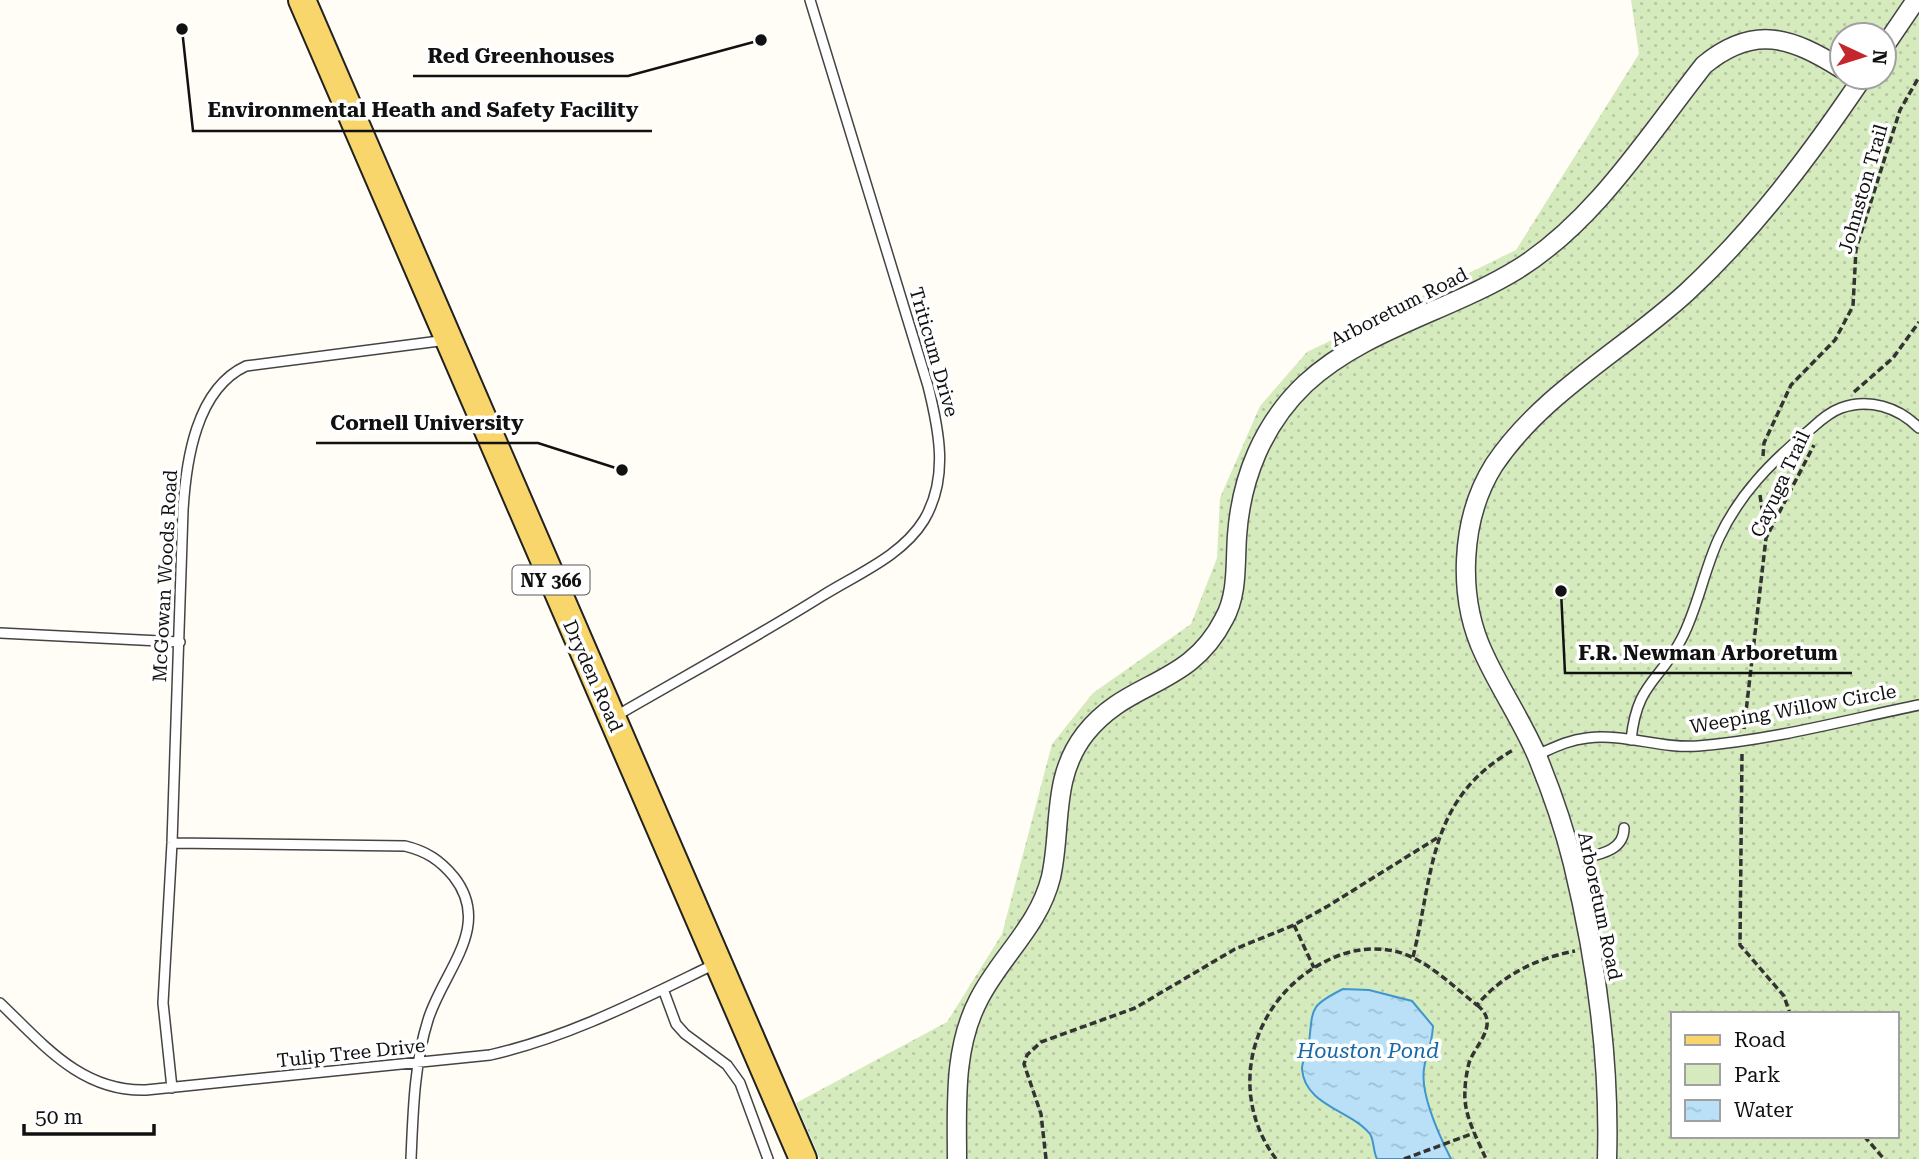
<svg xmlns="http://www.w3.org/2000/svg" width="1919" height="1159" font-family="'Roboto Serif',serif">
	<style>
		.green { fill: url(#green-dots); fill-rule: evenodd }
		.water { fill: url(#water-ripples); stroke: #3f96cf; stroke-width: 2 }
		.lines { fill: none; stroke-linecap: round; stroke-linejoin: round }
		.service-casing { stroke: #444; stroke-width: 12 }
		.minor-casing { stroke: #444; stroke-width: 21 }
		.primary-casing { stroke: #222; stroke-width: 30 }
		.path { stroke: #333; stroke-width: 3.5; stroke-dasharray: 7 3.5; stroke-linecap: butt }
		.service { stroke: #fff; stroke-width: 9 }
		.minor { stroke: #fff; stroke-width: 18 }
		.primary { stroke: #f9d66b; stroke-width: 26 }
		.labels { text-anchor: middle; dominant-baseline: central; stroke-width: 7; stroke-linejoin: round; paint-order: stroke }
		.shield { fill: #fff; stroke: #585858; stroke-width: 2 }
		.shield-label { font-size: 18px; font-weight: bold; fill: #111 }
		.street-label { font-size: 19px; fill: #111; stroke: #fff }
		.water-label { font-size: 21px; font-style: italic; fill: #1768a6; stroke: #fff }
		.leader { fill: none; stroke: #111; stroke-width: 2.5 }
		.callout-dot { fill: #111; stroke: #fff; stroke-width: 2.5 }
		.callout-label { font-size: 21px; text-anchor: middle; font-weight: bold; fill: #111; stroke: #fff; stroke-width: 7; stroke-linejoin: round; paint-order: stroke }
	</style>
	<defs>
		<pattern id="green-dots" width="8" height="8" patternUnits="userSpaceOnUse" patternTransform="scale(1.75)"><rect width="8" height="8" fill="#d5ebbd"/><path d="M2 2h.1M6 6h.1" fill="none" stroke="#b6c8a1" stroke-width="1.8" stroke-linecap="round"/></pattern>
		<pattern id="water-ripples" width="26" height="14" patternUnits="userSpaceOnUse" patternTransform="scale(1.75)"><rect width="26" height="14" fill="#b9e0f7"/><path d="M2 4q2-2 4 0t4 0M15 11q2-2 4 0t4 0" fill="none" stroke="#9ebfd3"/></pattern>
	</defs>
	<rect width="100%" height="100%" fill="#fffdf5"/>
	<path class="green" d="M1631,0H1919V1159H820L796,1103L947,1022L1002,934L1052,744L1093,693L1191,624L1217,558L1220,498L1260,406L1307,352L1516,250L1639,54ZM1842,35H1884V77H1842ZM1672,1014H1896V1136H1672Z"/>
	<path class="water" d="M1343,989L1369,990L1412,1001L1433,1026C1432,1046 1426,1053 1424,1069C1420,1094 1440,1137 1451,1159H1377C1373,1151 1374,1140 1370,1134C1351,1110 1305,1106 1302,1069C1302,1060 1308,1051 1309,1043C1313,1008 1309,1006 1343,989Z"/>
	<g class="lines">
		<g class="service-casing">
			<path id="service" d="M0,633L180,642
				M616,716C685,676 755,638 822,596C857,574 902,556 924,520C949,478 939,430 928,386L810,0
				M1631,740C1637,682 1659,683 1682,638C1698,607 1704,570 1719,538C1739,495 1770,463 1806,433C1817,424 1827,413 1841,408C1869,398 1898,407 1919,428
				M1537,755C1553,748 1568,740 1587,738C1624,733 1661,749 1698,746C1773,740 1846,720 1919,705
				M172,843L405,846C426,851 440,860 454,877C493,927 443,971 428,1020C414,1064 413,1114 411,1159
				M1573,861C1592,855 1624,854 1624,828
				M663,989L676,1024L685,1034L727,1065L740,1083L768,1159
				M0,1003C43,1044 81,1092 146,1090L490,1055C570,1037 644,998 717,963
				M172,1088L163,1003L172,843L183,510C186,461 196,389 246,366L447,340"/>
		</g>
		<g class="minor-casing">
			<path id="minor" d="M1884,47L1916,0
				M957,1159C957,1105 953,1048 979,999C1001,956 1039,926 1051,877C1062,827 1051,778 1085,734C1128,679 1189,688 1224,619C1238,594 1235,564 1237,536C1241,478 1263,424 1305,384C1364,329 1450,311 1518,269C1595,221 1648,136 1704,65C1754,24 1791,37 1842,69
				M1607,1159C1610,1060 1596,959 1573,864C1564,827 1551,790 1537,756C1522,721 1500,689 1484,654C1457,597 1460,519 1494,465C1542,393 1624,350 1687,292C1755,229 1811,154 1863,77"/>
		</g>
		<g class="primary-casing">
			<path id="primary" d="M302,0L803,1159"/>
		</g>
		<path class="path" d="M1854,392L1893,358L1919,322
			M1763,456L1764,443L1791,385L1835,340L1853,306L1856,249L1900,110L1919,77
			M1760,495L1766,536
			M1744,729L1766,538L1814,445
			M1742,754L1740,945L1784,996L1790,1014
			M1294,925L1314,968
			M1413,957C1434,871 1428,798 1515,749
			M1477,1005C1501,1024 1476,1043 1469,1063C1467,1071 1465,1082 1465,1091C1463,1114 1477,1138 1486,1159
			M1864,1136L1884,1159
			M1046,1159L1041,1114L1024,1064L1027,1055L1041,1042L1135,1008L1235,949L1294,925L1328,906L1437,838
			M1276,1159C1229,1096 1248,1011 1312,969C1336,954 1360,946 1388,950C1422,954 1451,985 1477,1005C1502,975 1537,958 1575,951
			M1404,1159L1474,1133"/>
		<use href="#service" class="service"/>
		<use href="#minor" class="minor"/>
		<use href="#primary" class="primary"/>
	</g>
	<g class="labels">
		<rect class="shield" x="512.5" y="565.5" width="77" height="29" rx="5"/>
		<g class="shield-label">
			<text x="551" y="580">NY 366</text>
		</g>
		<g class="street-label">
			<text transform="translate(1863 189) rotate(-74)">Johnston Trail</text>
			<text transform="translate(1399 307) rotate(-27)">Arboretum Road</text>
			<text transform="translate(934 352) rotate(74)">Triticum Drive</text>
			<text transform="translate(1780 484) rotate(-65)">Cayuga Trail</text>
			<text transform="translate(165 576) rotate(-87)">McGowan Woods Road</text>
			<text transform="translate(593 676) rotate(66)">Dryden Road</text>
			<text transform="translate(1793 709) rotate(-10)">Weeping Willow Circle</text>
			<text transform="translate(1600 906) rotate(78)">Arboretum Road</text>
			<text transform="translate(351 1053) rotate(-6)">Tulip Tree Drive</text>
		</g>
		<g class="water-label">
			<text x="1368" y="1051">Houston Pond</text>
		</g>
	</g>
	<path class="leader" d="M761 40L628 76H413M182 29L193 131H652M622 470L538 443H316M1561 591L1565 673H1852"/>
	<g class="callout-dot">
		<circle cx="761" cy="40" r="7"/>
		<circle cx="182" cy="29" r="7"/>
		<circle cx="622" cy="470" r="7"/>
		<circle cx="1561" cy="591" r="7"/>
	</g>
	<g class="callout-label">
		<text x="521" y="63">Red Greenhouses</text>
		<text x="423" y="117">Environmental Heath and Safety Facility</text>
		<text x="427" y="430">Cornell University</text>
		<text x="1708" y="660">F.R. Newman Arboretum</text>
	</g>
	<rect x="1671" y="1012" width="228" height="126" fill="#ffffff" stroke="#a0a0a0" stroke-width="2"/>
	<rect x="1685" y="1035" width="35" height="10" fill="#f9d66b" stroke="#a0a0a0" stroke-width="2"/>
	<text x="1734" y="1047" font-size="21" fill="#111111">Road</text>
	<rect x="1685" y="1064" width="35" height="21" fill="#d5ebbd" stroke="#a0a0a0" stroke-width="2"/>
	<text x="1734" y="1082" font-size="21" fill="#111111">Park</text>
	<rect x="1685" y="1100" width="35" height="21" fill="url(#water-ripples)" stroke="#a0a0a0" stroke-width="2"/>
	<text x="1734" y="1117" font-size="21" fill="#111111">Water</text>
	<g transform="translate(1863 56) rotate(94)"><circle r="33" fill="#ffffff" stroke="#a0a0a0" stroke-width="2"/>
	<path d="M0-5L12 26L0 18L-12 26Z" fill="#c4262e"/>
	<text y="-10" font-size="19" font-weight="bold" text-anchor="middle" fill="#111111">N</text>
	</g>
	<path d="M24 1124v10h130v-10" fill="none" stroke="#111111" stroke-width="3.5"/>
	<text x="35" y="1124" font-size="21" fill="#111111" stroke="#ffffff" stroke-width="5" paint-order="stroke">50 m</text>
</svg>
